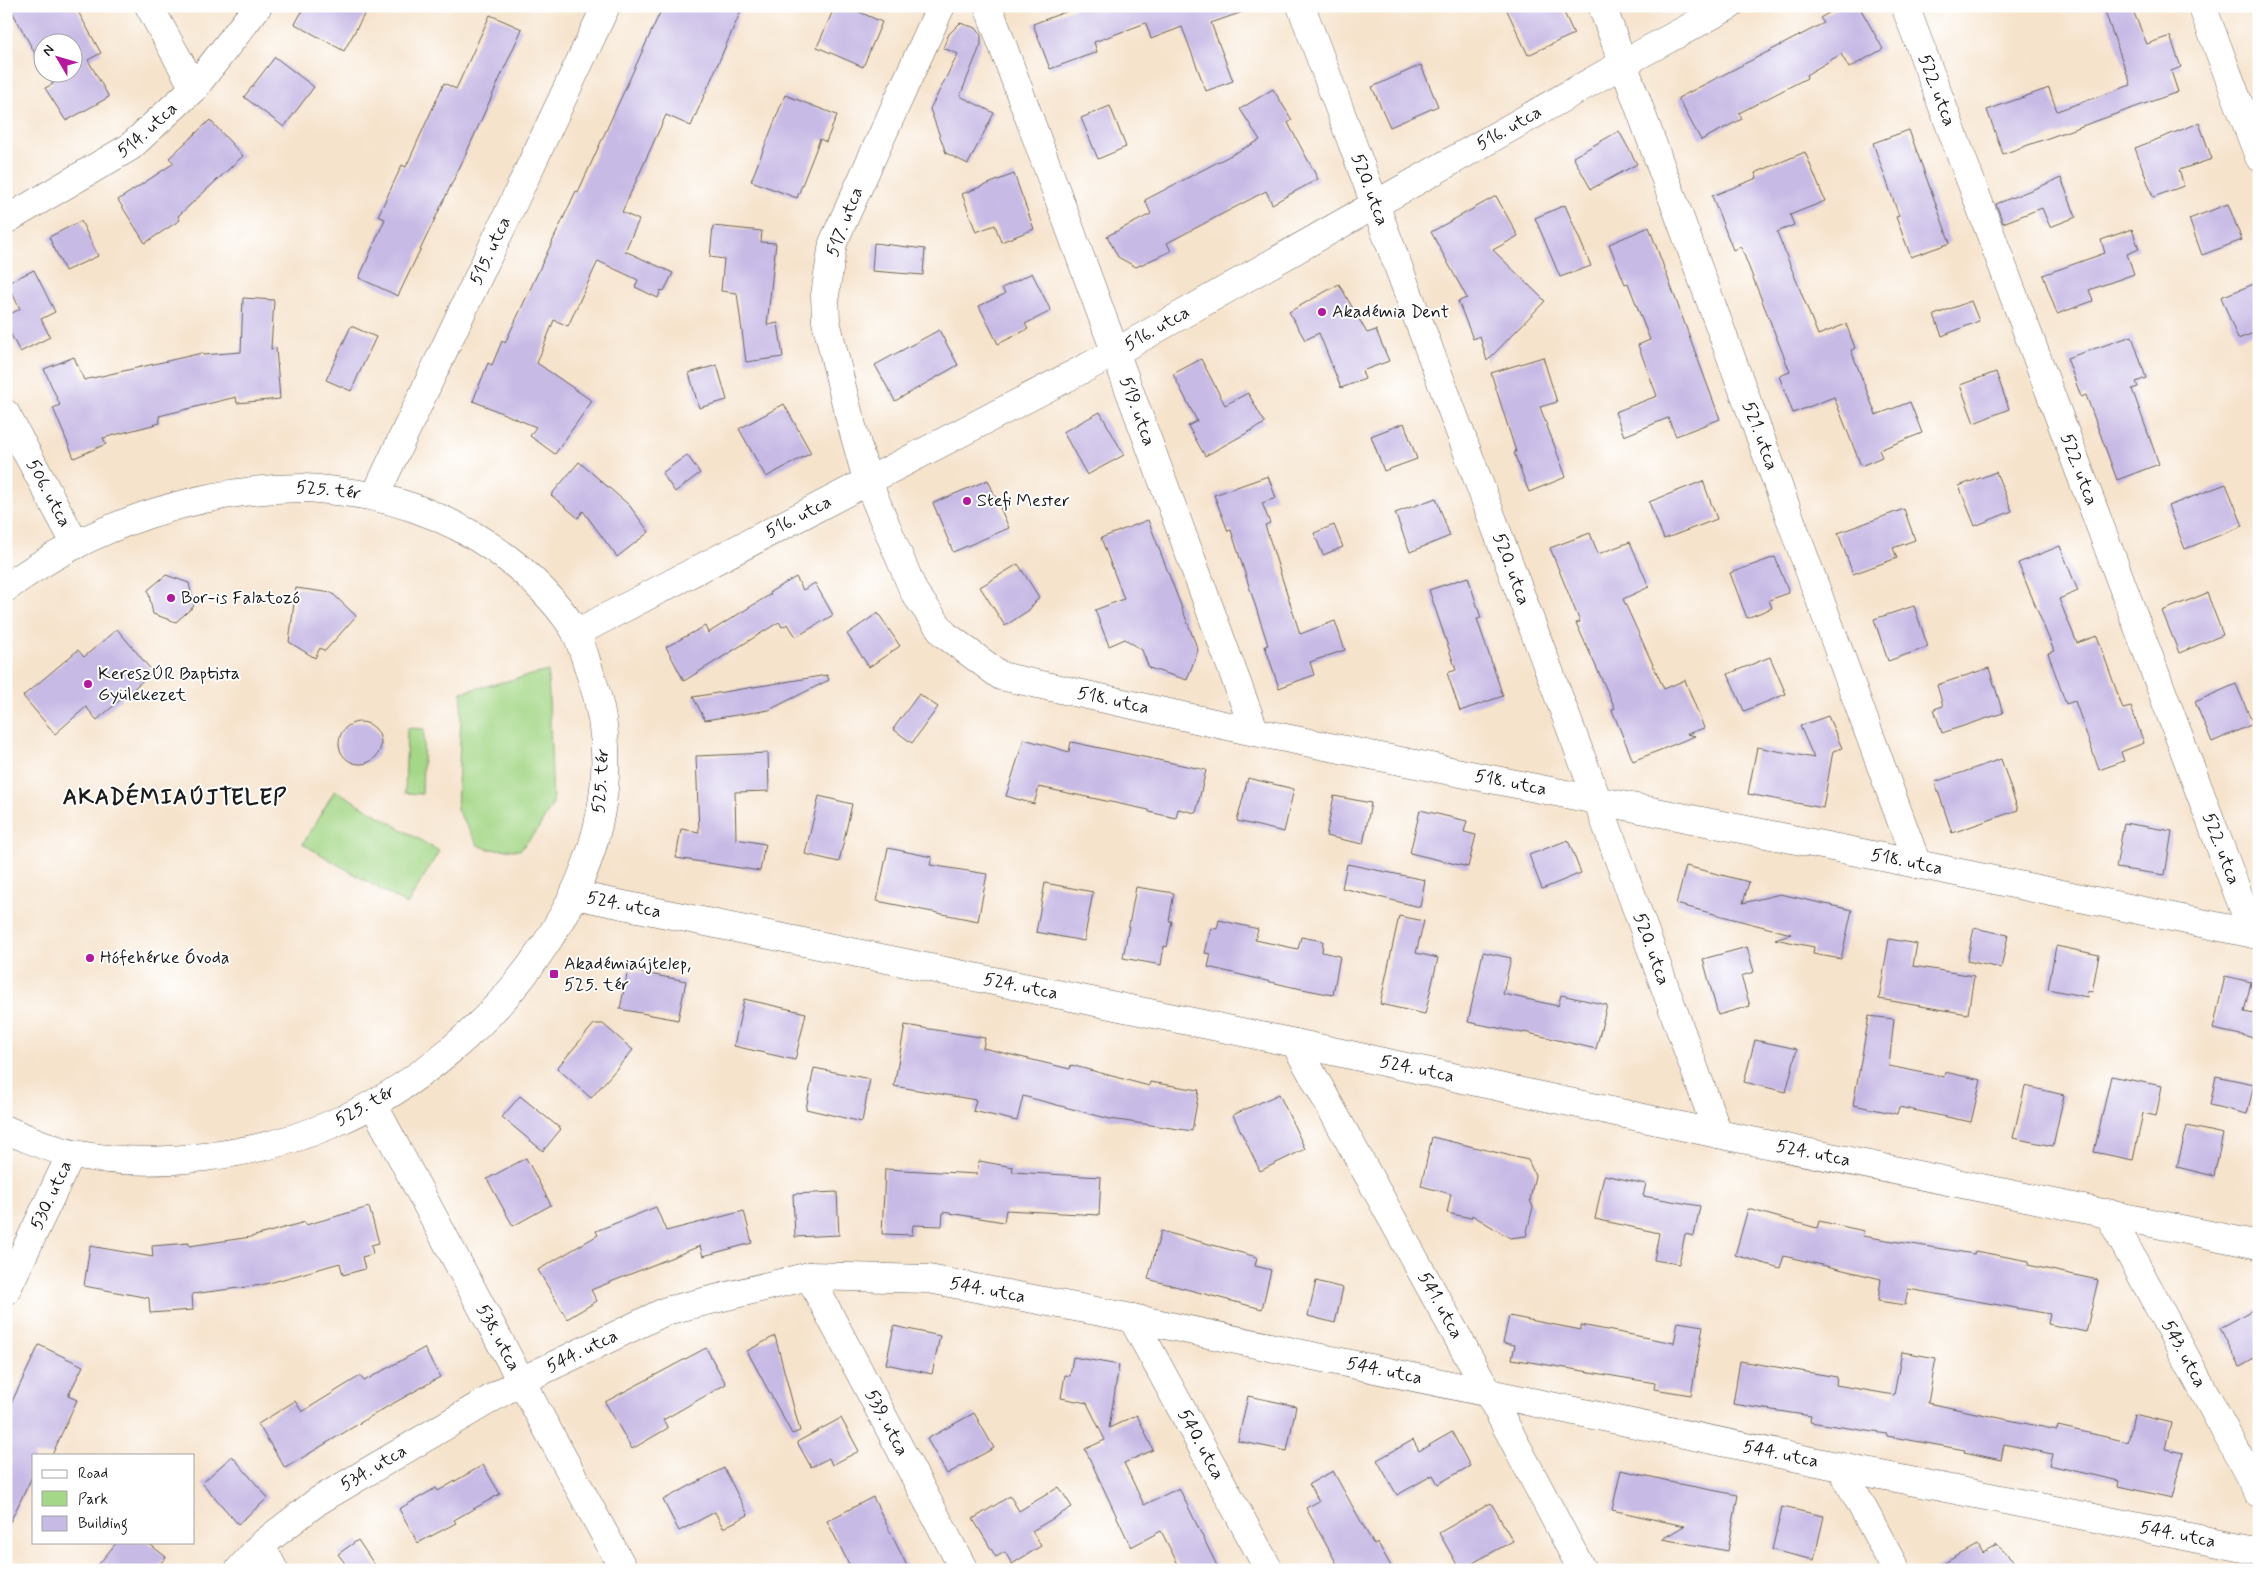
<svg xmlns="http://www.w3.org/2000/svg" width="2265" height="1576" font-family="Mynerve,sans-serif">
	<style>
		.green { fill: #a4d787; stroke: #607a52 }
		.building { fill: #c7bae5 }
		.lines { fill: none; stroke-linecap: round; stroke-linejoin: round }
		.minor-casing { stroke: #68625a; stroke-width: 29 }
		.minor { stroke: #fff; stroke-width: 28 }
		.poi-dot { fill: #b5179e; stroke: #fff; stroke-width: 2 }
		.labels { text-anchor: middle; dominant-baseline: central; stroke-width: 4; stroke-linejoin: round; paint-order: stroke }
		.street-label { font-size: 18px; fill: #1c1c1c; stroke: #fff }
		.poi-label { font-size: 18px; fill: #1c1c1c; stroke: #fff; text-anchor: start }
		.district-label { font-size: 22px; font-weight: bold; letter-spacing: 1px; fill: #1c1c1c; stroke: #fff }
	</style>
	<rect width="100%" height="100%" fill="#fff"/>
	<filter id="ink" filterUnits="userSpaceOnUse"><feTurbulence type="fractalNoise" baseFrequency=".02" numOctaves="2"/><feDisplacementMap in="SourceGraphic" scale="10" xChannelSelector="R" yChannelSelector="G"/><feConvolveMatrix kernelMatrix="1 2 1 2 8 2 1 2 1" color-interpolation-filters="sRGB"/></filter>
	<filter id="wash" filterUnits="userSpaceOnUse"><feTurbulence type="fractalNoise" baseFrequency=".0096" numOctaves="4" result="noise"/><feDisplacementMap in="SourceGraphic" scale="20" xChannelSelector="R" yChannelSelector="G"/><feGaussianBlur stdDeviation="1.12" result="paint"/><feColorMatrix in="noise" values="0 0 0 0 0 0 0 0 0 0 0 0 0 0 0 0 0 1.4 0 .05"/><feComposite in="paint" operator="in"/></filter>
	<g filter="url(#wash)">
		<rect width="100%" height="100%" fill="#f6e3cc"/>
		<path class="green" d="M548,671L553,803L538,829L520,850L488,849L478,845L457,810L462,692Z
			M407,728L424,729L422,794L405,793Z
			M335,790L439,851L407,905L303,844Z"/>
		<g id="blocks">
			<path class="building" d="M9,6H75L101,53L88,60L109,97L66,121L45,88L53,84L46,72H72V42H42V66Z
				M305,6H369L344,51L295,24Z
				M663,6H743L691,126L666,115L622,212L639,220L625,251L673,273L664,291L661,290L658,298L635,287L638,280L598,261L568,326L554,320L537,363L592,401L555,454L530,436L536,427L473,401L488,363L492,365L502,341L505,343L576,191L578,192Z
				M835,6H846L882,22L863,67L817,47Z
				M1081,6H1250L1251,9L1211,23L1233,81L1206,91L1182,27L1151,39L1146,23L1094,42L1097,52L1050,69L1033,24Z
				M1505,6H1561L1574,34L1528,55Z
				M1841,6H1859L1883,49L1849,68L1841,54L1806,75L1807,78L1739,113L1742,119L1701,140L1678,98L1824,23L1820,18Z
				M2103,6H2131L2147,44L2170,36L2181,67L2171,71L2178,92L2003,154L1987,110L2049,88L2057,111L2131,85Z
				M490,15L522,29L465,156L398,296L359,278L385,219L378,216L402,165L406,167L444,83L456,89Z
				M960,23L976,28L981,35V44L960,96L994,113L968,164L946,153L930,109L958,54L943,48L949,34Z
				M275,57L314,87L284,127L244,97Z
				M1421,65L1438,106L1390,127L1372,87Z
				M1273,89L1292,120L1288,123L1318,179L1272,204L1266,191L1167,243L1171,251L1136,267L1118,257L1107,236L1151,214L1145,200L1260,140L1240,109Z
				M785,95L837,115L826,142L820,139L797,198L751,181Z
				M1110,106L1126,147L1098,159L1081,118Z
				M210,120L243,156L178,216L180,220L145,243L118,200L174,163L169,158Z
				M2199,123L2212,159L2179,170L2184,186L2153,197L2135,148Z
				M1909,130L1950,243L1911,257L1896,217L1899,216L1873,143Z
				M1619,131L1637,164L1591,189L1573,157Z
				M1805,152L1825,201L1790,215L1794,225L1777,232L1818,335L1846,324L1855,348L1851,350L1876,415L1910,402L1922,433L1879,450L1882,457L1861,466L1834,397L1793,413L1779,376L1790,372L1741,247L1733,250L1712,196L1757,178L1755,173Z
				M1014,174L1034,229L1001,242L995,225L976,232L962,194Z
				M2061,178L2076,217L2050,227L2042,208L2003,223L1996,204Z
				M1496,196L1518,236L1493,250L1545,301L1487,361L1480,336L1473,339L1458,301L1467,298L1431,232Z
				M2228,204L2242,240L2202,255L2189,219Z
				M1565,205L1591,266L1560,277L1535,218Z
				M81,221L98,256L65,271L49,237Z
				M713,226L762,231L761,242L776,243L767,325L778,323L783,357L746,362L737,293L721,291L724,259L710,257Z
				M1649,227L1720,419L1676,436L1668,418L1624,436L1615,412L1657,396L1638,345L1650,340L1628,283L1625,284L1609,244Z
				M2132,229L2139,249L2127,254L2134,274L2089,290L2093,301L2057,314L2043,275L2105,253L2101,240Z
				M874,243L925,249L923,275L872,271Z
				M34,270L55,312L41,319L50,337L20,352L6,325V316L20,309L7,283Z
				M1032,273L1051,311L1025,324L1028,329L998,344L979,306L1005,294L1002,288Z
				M2259,282V331L2238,339L2221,297Z
				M1339,284L1367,333L1376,330L1389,361L1362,371L1365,379L1341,388L1319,333L1305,340L1289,312Z
				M243,298L274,300L271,349L276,348L280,399L237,403L236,397L159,416L160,423L103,438L106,444L74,458L53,408L60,405L44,369L74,357L84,380L202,353L203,355L241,352Z
				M1971,301L1979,321L1942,336L1934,315Z
				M351,326L376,337L351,391L326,380Z
				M939,330L958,365L895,401L875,365Z
				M2132,336L2146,378L2136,382L2138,387L2132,389L2159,464L2117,480L2086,395L2081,397L2067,358Z
				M1543,357L1557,402L1540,407L1566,477L1529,492L1514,453L1516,452L1491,373Z
				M1201,359L1225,405L1248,393L1265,423L1205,456L1188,426L1197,421L1173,374Z
				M717,365L727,400L699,408L689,373Z
				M1996,372L2009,409L1974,423L1960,385Z
				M784,404L811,453L766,477L739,429Z
				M1100,412L1124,455L1087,475L1063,432Z
				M1404,423L1417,459L1384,471L1371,436Z
				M687,455L700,473L675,492L662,473Z
				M579,462L629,505L649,532L617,557L583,511L578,518L551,495Z
				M1996,472L2012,511L1975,526L1959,486Z
				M1268,476L1276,498L1262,503L1270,523L1265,525L1300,634L1335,621L1345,650L1310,662L1314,675L1279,688L1265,646L1268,645L1231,530L1228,531L1214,495Z
				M988,480L1009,528L953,552L933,503Z
				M1703,481L1717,519L1664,539L1649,502Z
				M2226,484L2243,526L2185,549L2168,506Z
				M1436,498L1450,536L1410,552L1395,513Z
				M1904,509L1915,540L1893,548L1897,558L1853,574L1838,533Z
				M1148,520L1198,650L1187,680L1149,668L1142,650L1125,639L1109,646L1095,610L1124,599L1101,538Z
				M1334,525L1343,547L1323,555L1314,533Z
				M1590,533L1598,554L1630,542L1649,587L1623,599L1664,689L1685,680L1704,728L1687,734L1695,736L1633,761L1612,710L1615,708L1576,623L1580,622L1550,548Z
				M2060,546L2078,591L2059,599L2077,643L2097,636L2123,709L2131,707L2144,743L2121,752L2124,761L2099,770L2075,701L2066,704L2048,653L2054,651L2018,563Z
				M1775,557L1789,593L1769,600L1772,608L1747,618L1730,573Z
				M1018,564L1039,597L1029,610L1005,626L980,587Z
				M166,575L189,583L194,606L176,622L153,614L148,590Z
				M796,577L803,590L815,583L833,615L796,637L788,624L782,627L779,622L684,681L666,647L705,626L708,633L771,594L770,592Z
				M1468,577L1481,618L1477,619L1503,696L1460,711L1447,673L1456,670L1429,590Z
				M296,588L332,593L356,616L325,651L320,648L315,658L289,642Z
				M2207,593L2223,635L2179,653L2162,611Z
				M1914,606L1928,647L1888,661L1874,619Z
				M878,613L900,646L869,667L847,634Z
				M117,629L153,672L97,720L86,707L55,734L23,696L78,650L84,657Z
				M1770,657L1786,694L1744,711L1728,674Z
				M1989,668L2003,713L1942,733L1934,709L1943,706L1937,685Z
				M827,675L829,680L769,710L705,720L693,697Z
				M2236,684L2253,724L2212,742L2195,702Z
				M919,694L938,707L912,743L893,729Z
				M1828,716L1842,748L1833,751L1823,808L1748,794L1757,747L1814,758L1800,726Z
				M339 743a21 21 0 1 1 42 0a21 21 0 1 1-42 0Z
				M1024,739L1069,752L1071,742L1206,770L1196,813L1178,809L1176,818L1149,812V810L1039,787L1034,804L1006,796Z
				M768,753L769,791L735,792L736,839L765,844L760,871L676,858L681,829L699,832L696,756Z
				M2001,759L2018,810L1952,833L1935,782Z
				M1248,778L1294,789L1284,832L1237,821Z
				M819,796L852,804L839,862L805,854Z
				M1334,796L1371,803L1363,844L1326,836Z
				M1420,810L1467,821L1464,832L1476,835L1468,867L1410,853Z
				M2124,823L2172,831L2165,875L2116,868Z
				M1568,840L1581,873L1542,889L1529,855Z
				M888,848L932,857L930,865L987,874L978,921L877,901Z
				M1347,864L1425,880L1420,907L1342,888Z
				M1686,866L1749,882L1743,903L1780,894L1852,910L1841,959L1813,954L1814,947L1775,939L1791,934L1676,904Z
				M1045,883L1093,892L1084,941L1036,932Z
				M1136,887L1174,893L1169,921H1172L1167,947L1164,946L1161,965L1123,958Z
				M1399,916L1424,921L1416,953L1438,958L1425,1014L1380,1004Z
				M1219,920L1258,929L1255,940L1298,949L1301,937L1323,941L1322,952L1340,956L1333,995L1292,987L1208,967L1211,954L1205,953L1211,928L1217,929Z
				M1974,928L2008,935L2001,968L1967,961Z
				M1889,939L1917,944L1913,966L1974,976L1968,1014L1879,999Z
				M2056,946L2099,955L2092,992L2088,991L2087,997L2048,989Z
				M1747,947L1754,972L1741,976L1750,1006L1718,1015L1703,959Z
				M1483,952L1511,958L1503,994L1558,1006L1561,995L1607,1005L1596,1049L1524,1032L1523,1033L1468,1022Z
				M628,970L686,981L678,1020L620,1009Z
				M2225,976L2251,982L2244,1012L2259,1015V1039L2213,1029Z
				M744,999L806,1013L795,1060L734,1046Z
				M1869,1016L1894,1019L1889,1066L1944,1077L1945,1072L1981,1080L1971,1122L1899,1107L1897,1114L1853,1105Z
				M594,1024H603L633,1050L591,1098L557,1068Z
				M905,1025L985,1038L983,1048L1070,1069L1071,1065L1149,1086L1150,1082L1199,1090L1192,1131L1110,1119L1023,1096L1017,1121L973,1111L976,1100L894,1086Z
				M1755,1040L1797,1049L1786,1092L1744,1082Z
				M814,1068L870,1079L862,1122L806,1109Z
				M2111,1076L2162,1086L2156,1116L2143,1113L2133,1160L2094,1152Z
				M2216,1076L2254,1084L2247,1114L2210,1105Z
				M2025,1086L2064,1095L2053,1146L2013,1138Z
				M1279,1094L1305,1149L1260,1171L1233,1115Z
				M520,1096L561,1129L543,1151L502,1117Z
				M2187,1126L2223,1134L2214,1176L2177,1167Z
				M1432,1137L1528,1160L1535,1175L1530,1200L1533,1207L1526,1236L1510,1238L1472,1215L1471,1218L1447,1213L1451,1194L1421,1186Z
				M526,1158L551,1205L513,1226L487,1179Z
				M979,1161L1013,1167L1012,1172L1101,1177L1099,1215L1006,1210L1004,1222L943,1212L942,1226L913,1225L912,1235L882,1234L885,1169L977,1174Z
				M1604,1175L1646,1184L1643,1196L1700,1206L1694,1236L1685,1234L1679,1264L1654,1260L1659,1233L1595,1219Z
				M837,1192L839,1235L795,1237L793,1194Z
				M369,1207L379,1243L371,1245L373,1254L362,1257L365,1269L343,1275L340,1263L262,1285L192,1294L193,1310L150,1313L149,1298L84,1286L90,1246L153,1257L152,1246L189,1243V1246L251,1237L305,1222L306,1225Z
				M656,1207L666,1231L744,1211L752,1243L703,1256L700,1246L591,1290L597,1301L567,1319L538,1270L598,1235L596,1231Z
				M1748,1209L1817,1228L1819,1221L1864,1231L1862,1236L1974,1254L1975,1251L2029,1261L2028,1265L2098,1280L2086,1332L2048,1324L2050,1314L1908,1289L1905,1305L1878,1301L1881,1279L1784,1256L1780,1268L1735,1255Z
				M1161,1231L1257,1257L1255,1266L1271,1270L1262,1309L1148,1279Z
				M1316,1281L1343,1288L1335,1323L1308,1316Z
				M2259,1307V1356L2240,1367L2220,1328Z
				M1509,1316L1581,1330V1325L1674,1343L1678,1322L1703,1326L1691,1395L1654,1389L1655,1383L1512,1359L1515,1345L1503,1343Z
				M894,1326L940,1336L932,1374L886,1364Z
				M775,1336L800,1431L792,1434L747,1351Z
				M39,1345L83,1366L68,1396L77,1400L52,1455H34V1473L6,1530V1414Z
				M424,1348L440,1377L385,1408L285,1468L258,1424L295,1401L302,1412L360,1376L364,1381Z
				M706,1348L726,1384L663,1420L668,1428L632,1449L605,1402Z
				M1902,1352L1936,1358L1928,1403L2057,1430L2058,1426L2128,1442L2134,1414L2171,1423L2165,1449L2183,1453L2172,1498L2118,1486L2119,1481L2049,1465L2052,1454L2004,1444L2001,1460L1964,1452L1965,1450L1887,1436V1434L1810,1422L1811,1416L1733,1404L1740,1361L1837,1377L1836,1385L1894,1395Z
				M1073,1357L1119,1365L1109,1428L1137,1415L1153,1450L1124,1463L1144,1505L1179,1488L1219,1570H1181L1161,1531L1131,1547L1085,1449L1105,1440L1087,1403L1061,1398L1065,1375L1070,1376Z
				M1248,1396L1296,1406L1287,1451L1238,1441Z
				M974,1413L994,1448L947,1474L927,1439Z
				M841,1418L859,1451L832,1465L829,1458L811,1467L797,1442Z
				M1452,1432L1470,1466L1438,1484L1433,1475L1397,1495L1377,1460L1413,1440L1419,1451Z
				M232,1456L268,1498L238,1524L202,1483Z
				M483,1465L500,1494L454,1520L456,1523L418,1543L399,1509L436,1488L438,1491Z
				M724,1468L748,1515L723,1528L715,1512L679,1531L663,1500Z
				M1621,1470L1669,1481V1482L1738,1495L1728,1551L1662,1539L1684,1526L1612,1510Z
				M1333,1471L1374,1545L1378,1543L1393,1570H1332L1338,1566L1306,1508L1319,1501L1309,1484Z
				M1059,1487L1072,1507L1032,1531L1041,1546L1012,1564L1005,1552L996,1557L973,1519L1010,1496L1019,1511Z
				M873,1497L909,1570H852L827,1521Z
				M1491,1503L1513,1541L1460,1570L1439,1533Z
				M1782,1507L1824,1516L1814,1560L1772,1550Z
				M358,1540L378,1570H350L338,1554Z
				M117,1542H147L166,1557L155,1570H94Z
				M1977,1545L1982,1554L1997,1545L2024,1570H1932Z"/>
		</g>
	</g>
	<g filter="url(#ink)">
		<use href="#blocks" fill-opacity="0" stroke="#68625a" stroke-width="1"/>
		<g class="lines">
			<g class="minor-casing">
				<g id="minor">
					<path d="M149,6L194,88"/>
					<path id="s1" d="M941,6L833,243L825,295L826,321L847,408L867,480L914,592L944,634L1001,676L1255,732L1917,864L2259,935"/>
					<path id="s2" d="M988,6L1255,732"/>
					<path id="s3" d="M1301,6L1598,802L1718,1134"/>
					<path id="s4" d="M1602,6L1917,864"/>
					<path id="s5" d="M1905,6L2253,934"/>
					<path d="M2202,6L2259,157"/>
					<path id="s6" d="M6,220L130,147L194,88L258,6"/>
					<path id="s7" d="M6,414L76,545"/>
					<path id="s8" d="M375,496L606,6"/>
					<path id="s9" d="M6,588C89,526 200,488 304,488C317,488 331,491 344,492C407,499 467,525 517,566C539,585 559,605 575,631C582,644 586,661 591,676C655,860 494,1055 332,1124C258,1156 152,1170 74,1154C51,1150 28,1138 6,1130"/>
					<path id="s10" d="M576,633L1116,352L1624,63L1729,6"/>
					<path id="s11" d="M575,895L1295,1043L1718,1134L2259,1245"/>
					<path id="s12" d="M1295,1043L1488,1392L1582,1570"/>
					<path id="s13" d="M373,1104L521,1381L624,1570"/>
					<path id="s14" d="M2108,1213L2259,1494"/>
					<path id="s15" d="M809,1276L964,1570"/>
					<path id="s16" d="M6,1291L71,1154"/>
					<path id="s17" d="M1132,1318L1269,1570"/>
					<path d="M1841,1467L1896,1570"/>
					<path d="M261,1545L274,1570"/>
					<path id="s18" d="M239,1570L261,1545L318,1501L521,1381L666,1311L809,1276L929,1279L1132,1318L1841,1467L2259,1551"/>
				</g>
			</g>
			<use href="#minor" class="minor"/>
		</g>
	</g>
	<g class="poi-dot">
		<circle cx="1322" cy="312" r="5"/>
		<circle cx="967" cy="501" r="5"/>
		<circle cx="171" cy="598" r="5"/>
		<circle cx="88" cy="684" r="5"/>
		<circle cx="90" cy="958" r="5"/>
		<rect x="549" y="969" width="10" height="10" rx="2.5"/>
	</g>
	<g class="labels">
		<g class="street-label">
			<text stroke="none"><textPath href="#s5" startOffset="90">522. utca</textPath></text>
			<text stroke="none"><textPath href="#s10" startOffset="1061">516. utca</textPath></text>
			<text stroke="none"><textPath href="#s6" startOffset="168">514. utca</textPath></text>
			<text stroke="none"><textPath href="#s3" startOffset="196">520. utca</textPath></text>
			<text transform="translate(845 222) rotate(-69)">517. utca</text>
			<text stroke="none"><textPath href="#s8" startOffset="271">515. utca</textPath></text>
			<text stroke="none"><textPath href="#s10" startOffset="656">516. utca</textPath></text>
			<text stroke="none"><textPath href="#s2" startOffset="432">519. utca</textPath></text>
			<text stroke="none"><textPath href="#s4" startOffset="458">521. utca</textPath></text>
			<text stroke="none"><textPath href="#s5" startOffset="495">522. utca</textPath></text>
			<text stroke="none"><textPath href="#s9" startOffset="344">525. tér</textPath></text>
			<text stroke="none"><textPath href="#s7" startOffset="90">506. utca</textPath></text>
			<text stroke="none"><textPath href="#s10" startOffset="251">516. utca</textPath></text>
			<text stroke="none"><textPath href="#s3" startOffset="601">520. utca</textPath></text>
			<text stroke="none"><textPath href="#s1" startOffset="862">518. utca</textPath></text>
			<text transform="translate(601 781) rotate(-86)">525. tér</text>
			<text stroke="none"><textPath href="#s1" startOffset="1268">518. utca</textPath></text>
			<text stroke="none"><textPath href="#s5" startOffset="900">522. utca</textPath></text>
			<text stroke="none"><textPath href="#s1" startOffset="1672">518. utca</textPath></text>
			<text stroke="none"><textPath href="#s11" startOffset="50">524. utca</textPath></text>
			<text stroke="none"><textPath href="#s3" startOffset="1006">520. utca</textPath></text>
			<text stroke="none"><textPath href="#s11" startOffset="455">524. utca</textPath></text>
			<text stroke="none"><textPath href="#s11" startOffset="860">524. utca</textPath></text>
			<text transform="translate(365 1106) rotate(-29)">525. tér</text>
			<text stroke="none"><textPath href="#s11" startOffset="1265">524. utca</textPath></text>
			<text stroke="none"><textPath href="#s16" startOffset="106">530. utca</textPath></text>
			<text stroke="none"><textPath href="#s18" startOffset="829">544. utca</textPath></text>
			<text stroke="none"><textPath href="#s12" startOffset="300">541. utca</textPath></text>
			<text stroke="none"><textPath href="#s13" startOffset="265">538. utca</textPath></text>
			<text stroke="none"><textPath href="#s18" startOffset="409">544. utca</textPath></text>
			<text stroke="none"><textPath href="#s14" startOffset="160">543. utca</textPath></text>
			<text stroke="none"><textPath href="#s18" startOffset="1234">544. utca</textPath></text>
			<text stroke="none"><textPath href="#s15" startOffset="166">539. utca</textPath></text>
			<text stroke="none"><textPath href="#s17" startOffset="144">540. utca</textPath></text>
			<text stroke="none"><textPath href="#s18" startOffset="1639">544. utca</textPath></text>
			<text stroke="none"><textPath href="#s18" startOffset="170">534. utca</textPath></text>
			<text stroke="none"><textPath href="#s18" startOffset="2044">544. utca</textPath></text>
		</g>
		<g class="poi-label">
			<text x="1332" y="312">Akadémia Dent</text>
			<text x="977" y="501">Stefi Mester</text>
			<text x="181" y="598">Bor-is Falatozó</text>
			<text x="98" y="674">KereszÚR Baptista<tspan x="98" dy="21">Gyülekezet</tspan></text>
			<text x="100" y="958">Hófehérke Óvoda</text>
			<text x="564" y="964">Akadémiaújtelep,<tspan x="564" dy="21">525. tér</tspan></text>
		</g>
		<g class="district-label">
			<text x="175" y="798">AKADÉMIAÚJTELEP</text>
		</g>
	</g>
	<rect width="2265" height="1576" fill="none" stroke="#fff" stroke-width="25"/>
	<rect x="32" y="1454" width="162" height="90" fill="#ffffff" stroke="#a4a4a4"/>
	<rect x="42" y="1470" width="25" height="8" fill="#ffffff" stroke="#a4a4a4"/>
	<text x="78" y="1478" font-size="15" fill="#1c1c1c">Road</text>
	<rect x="42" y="1491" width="25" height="15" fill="#a4d787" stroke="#a4a4a4"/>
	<text x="78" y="1504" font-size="15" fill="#1c1c1c">Park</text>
	<rect x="42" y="1516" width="25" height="15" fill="#c7bae5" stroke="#a4a4a4"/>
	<text x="78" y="1528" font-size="15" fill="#1c1c1c">Building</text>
	<g transform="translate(58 58) rotate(308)"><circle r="24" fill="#ffffff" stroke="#a4a4a4"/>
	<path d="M0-4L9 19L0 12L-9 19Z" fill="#b5179e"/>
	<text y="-8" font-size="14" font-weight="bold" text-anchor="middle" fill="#1c1c1c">N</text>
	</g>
</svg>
